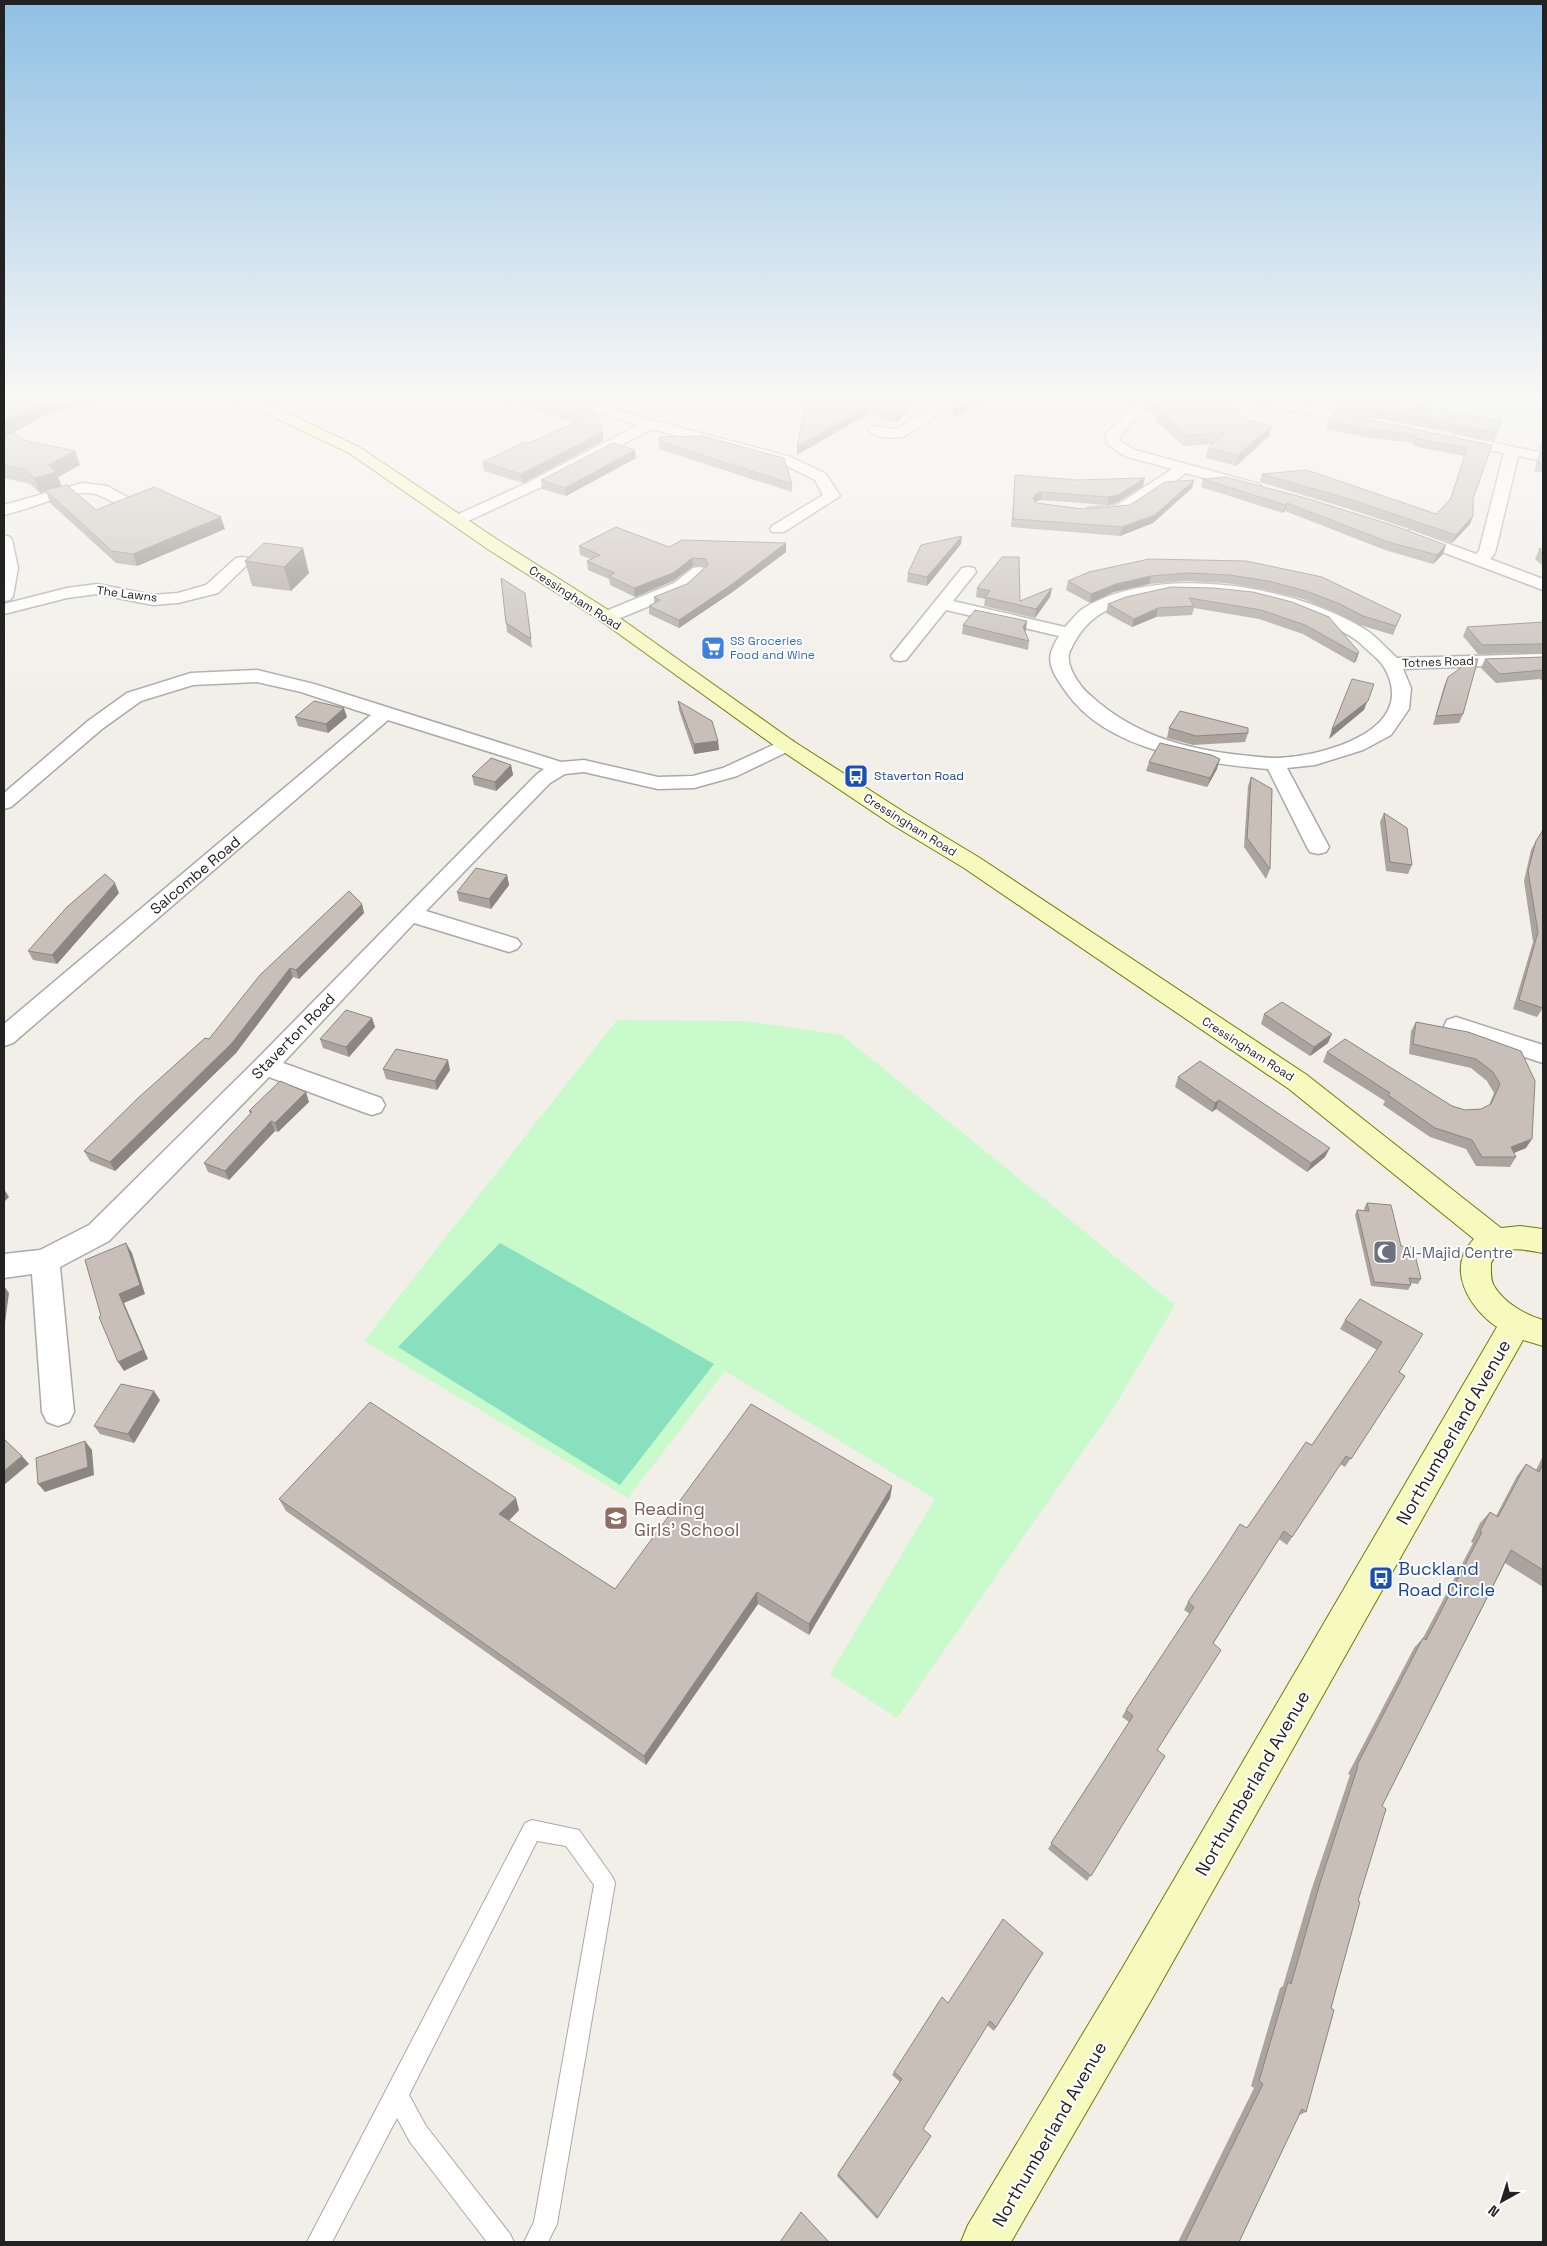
<svg xmlns="http://www.w3.org/2000/svg" width="1547" height="2246" font-family="'Space Grotesk',sans-serif">
	<style>
		.park { fill: #c8facc }
		.pitch { fill: #88e0be }
		.lines { fill: none; stroke-linecap: round; stroke-linejoin: round }
		.lane-casing { stroke: #a9a9a9; stroke-width: 2 }
		.street-casing { stroke: #a9a9a9; stroke-width: 3 }
		.secondary-casing { stroke: #707d05; stroke-width: 2 }
		.lane { fill: #fff; fill-rule: evenodd }
		.street { fill: #fff; fill-rule: evenodd }
		.secondary { fill: #f7fabf; fill-rule: evenodd }
		.wall { fill: #aba49e }
		.shaded-wall { fill: #8b8681 }
		.building { fill: #c7bfb8; stroke: #8b8681 }
		.labels { text-anchor: middle; dominant-baseline: central; stroke-width: 4; stroke-linejoin: round; paint-order: stroke }
		.far-street-label { font-size: 12px; fill: #222; stroke: #fff }
		.far-shop-label { font-size: 12px; fill: #366cbe; stroke: #fff; text-anchor: start }
		.far-transit-label { font-size: 12px; fill: #164399; stroke: #fff; text-anchor: start }
		.street-label { font-size: 15px; fill: #222; stroke: #fff }
		.worship-label { font-size: 15px; fill: #5b616d; stroke: #fff; text-anchor: start }
		.near-street-label { font-size: 18px; fill: #222; stroke: #fff }
		.near-education-label { font-size: 18px; fill: #785e54; stroke: #fff; text-anchor: start }
		.near-transit-label { font-size: 18px; fill: #164399; stroke: #fff; text-anchor: start }
	</style>
	<rect width="100%" height="100%" fill="#f2efe9"/>
	<path class="park" d="M1387,398H1543V427Z
		M617,1020L744,1021L842,1035L1175,1305L1114,1407L897,1718L830,1674L935,1499L725,1371L628,1498L364,1341Z"/>
	<path class="pitch" d="M500,1243L714,1364L620,1485L398,1347Z"/>
	<g class="lines">
		<g class="lane-casing">
			<path id="lane" d="M532,1820L579,1830L612,1876L615,1883L557,2224L548,2242H524L534,2222L594,1885L566,1846L537,1841L409,2095L426,2126L510,2234L514,2242H487L410,2142L397,2118L332,2242H307L525,1823Z"/>
		</g>
		<g class="street-casing">
			<path id="street" d="M557,398H577L655,421L791,457L826,474L840,496L784,532H772L770,529L772,526L823,495L815,480L781,463L652,429L537,489L464,523H452L450,520L452,517L527,483L638,425L559,401Z
				M929,398H943L944,404L931,420L903,437C894,439 874,437 868,430L875,426L896,429L921,414L930,404Z
				M1142,398H1156L1120,436L1121,442L1135,450L1259,484L1262,487L1259,490L1254,492L1186,473C1157,493 1126,524 1087,514L1085,511L1087,508L1117,505L1172,469L1125,456L1107,444L1106,435L1108,432Z
				M1241,398H1267L1369,418L1376,422L1369,426L1248,402Z
				M1456,435L1543,453V461L1518,456L1495,553L1490,559L1543,579V590L1405,538L1403,535L1405,532L1411,530L1476,554L1479,551L1504,453L1451,442L1449,439Z
				M82,483L107,486L129,498L132,501L129,504C114,508 101,490 82,493C56,496 30,509 4,515V505Z
				M4,535L10,537L12,540L18,568L13,596L10,600L4,601Z
				M242,557L248,558L250,562L218,593L178,603L153,605L97,594L67,598L4,614V604L67,588L97,584L153,595L178,593L206,585L236,558Z
				M699,567L705,568L707,572L686,591L613,621H601L598,617L601,613L674,583L693,568Z
				M968,567L974,568L976,572L953,601L1065,627C1071,621 1077,612 1084,608C1158,563 1295,585 1366,630C1377,637 1387,649 1397,658L1543,654V664L1403,669L1411,688L1409,709L1391,735L1363,750L1315,765L1287,768L1329,847L1326,852L1318,854L1310,852L1307,847L1268,769C1201,763 1108,752 1066,692C1059,682 1047,666 1051,653C1052,648 1056,641 1059,636L946,610L906,660L900,661L894,660L891,656L894,652L962,568ZM1169,594C1228,594 1275,598 1329,625C1341,631 1353,636 1362,645C1369,652 1379,659 1384,667C1421,731 1321,757 1275,758C1264,758 1251,756 1240,755C1184,749 1132,734 1090,695C1080,687 1064,664 1070,651C1090,606 1124,602 1169,594Z
				M257,670L314,684L561,762L584,760L658,777L693,776L723,768L786,739L793,741L796,745L793,749L737,776L694,788L658,789L584,772L565,774L550,783L426,911L517,939L521,944L517,949L509,952L414,923L283,1063L381,1098L385,1105L381,1112L372,1115L363,1112L269,1077L109,1241L60,1267L74,1412L69,1422L58,1426L47,1422L42,1412L32,1274L4,1278V1254L40,1250L89,1225L256,1060L536,775L544,769L388,720L13,1043L4,1046V1024L371,715L301,692L257,682L193,685L141,701L102,729L11,807L4,809V793L88,721L127,693L191,673Z
				M1456,1017L1543,1045V1063L1447,1032L1444,1026L1447,1020Z"/>
		</g>
		<g class="secondary-casing">
			<path id="secondary" d="M221,398H241L281,410L359,447L501,542L613,613L793,741L907,814L980,858L1307,1075L1501,1228L1520,1226L1543,1229V1253C1527,1250 1500,1243 1491,1263C1491,1271 1490,1279 1494,1286C1504,1303 1526,1315 1543,1320V1346L1523,1340L1153,1997L1011,2242H961L968,2225L1123,1967L1497,1327C1469,1308 1445,1268 1474,1239L1289,1089L964,868L891,824L779,749L601,621L489,550L349,453L271,416L223,401Z"/>
		</g>
		<use href="#lane" class="lane"/>
		<use href="#street" class="street"/>
		<use href="#secondary" class="secondary"/>
	</g>
	<path class="wall" d="M4,398L111,401L51,412L6,437L75,451L80,465L58,477L61,486L96,510L225,529L137,566L116,563L50,503L46,491L40,493L30,484L4,478Z
		M492,398H568L603,432V441L523,483L484,471L483,462L529,443L574,423L512,402L509,403Z
		M582,398H614L601,403Z
		M806,398H915L897,423L868,414L797,455Z
		M1128,398H1140L1134,403Z
		M1147,402L1248,420L1272,426L1269,436L1236,466L1206,458L1208,448L1212,444L1184,446L1155,421L1156,415L1145,412Z
		M1343,403L1502,421L1494,441L1340,411Z
		M1328,421L1492,445L1473,499V516L1470,524L1452,543L1349,509L1260,482L1262,474L1436,514L1450,499L1464,456L1413,446L1414,443L1370,438L1326,429Z
		M1543,437V451L1539,450Z
		M659,441L792,484V492L659,449Z
		M1540,453L1543,454V473L1534,471Z
		M636,458L566,496L542,489L541,480Z
		M1015,475L1143,486L1116,503L1107,505L1041,500L1035,502L1036,503L1083,509L1130,505L1194,480L1192,488L1153,523L1120,536L1011,527Z
		M1203,479L1446,545L1443,554L1433,564L1385,550L1285,511L1283,513L1201,487Z
		M264,543L309,573L291,591L252,586L245,561Z
		M786,543V552L731,593L679,628L649,614V606L654,603V597L687,584L705,567L693,566L673,581L635,597L610,585L609,579L588,570L587,561L591,559L580,555L579,546L669,547Z
		M961,544L927,586L907,582L908,573Z
		M1540,548L1543,550V566L1535,559Z
		M1019,557L1020,601L1052,588L1050,597L1035,618L984,606L985,599L976,597L977,588Z
		M1246,561L1401,615L1393,635L1360,625L1337,613L1303,599L1266,590L1226,583L1187,581L1149,584L1114,592L1090,603L1066,590L1068,581Z
		M1253,592L1359,652L1356,661L1354,663L1303,634L1259,619L1194,608L1192,615L1156,617L1132,627L1106,613L1108,604Z
		M525,593L532,648L507,632L506,623Z
		M1027,621L1025,631L1029,641L1028,650L962,634L963,625Z
		M1543,622V653L1478,654L1463,636L1467,627Z
		M1543,657V682L1540,679L1496,683L1481,668L1485,659Z
		M1448,677L1463,714L1459,723L1433,725L1444,686Z
		M678,701L718,741L719,750L694,754L679,710Z
		M295,717H347L328,733L298,726Z
		M1169,728L1248,733L1245,742L1193,745L1167,738Z
		M1149,762L1217,769L1207,787L1146,771Z
		M511,765L513,775L496,791L474,785L472,776Z
		M1251,777L1270,869L1266,879L1244,847L1248,786Z
		M1384,813L1412,865L1408,874L1386,871L1380,822Z
		M1536,841L1543,1008L1537,1017L1513,1009L1533,942L1524,881L1531,850Z
		M507,875L509,885L491,909L459,901L457,892Z
		M119,893L57,964L33,960L28,951Z
		M362,904L364,913L299,979L293,977L236,1053L115,1171L90,1161L84,1151Z
		M1264,1014L1328,1043L1310,1056L1261,1024Z
		M372,1018L375,1027L349,1057L323,1048L320,1039Z
		M1416,1022L1521,1051L1526,1148L1514,1153L1516,1157L1510,1167L1476,1166L1466,1149L1430,1137L1383,1105L1385,1101L1323,1062L1327,1052L1452,1106L1465,1110L1481,1109L1489,1105L1494,1093L1487,1081L1471,1068L1409,1054L1411,1031Z
		M383,1069L450,1070L437,1090L386,1079Z
		M1178,1077L1325,1157L1307,1172L1216,1109L1212,1112L1175,1087Z
		M309,1102L278,1132L275,1131L229,1180L208,1172L204,1163L250,1114L249,1111Z
		M1367,1203L1401,1246L1421,1279L1418,1284L1410,1283L1411,1285L1408,1290L1371,1286L1355,1215L1357,1210L1365,1211L1364,1208Z
		M1360,1299L1399,1372L1405,1376L1345,1467L1340,1464L1287,1545L1279,1539L1213,1644L1157,1750L1165,1756L1087,1881L1048,1849L1129,1722L1122,1717L1126,1710L1190,1614L1184,1610L1188,1602L1312,1445L1377,1350L1340,1329L1345,1320Z
		M160,1400L134,1443L100,1434L94,1426Z
		M1543,1456V1587L1505,1563L1382,1806L1331,2008L1306,2112L1299,2115L1239,2242H1178L1254,2088L1251,2086L1280,1988L1283,1986L1311,1891L1350,1775L1348,1774L1414,1648L1423,1638L1473,1543L1471,1542L1480,1523L1490,1512L1496,1516L1517,1476L1526,1464L1536,1470Z
		M892,1486L890,1498L809,1635L758,1604L646,1765L286,1511L279,1499L519,1510L509,1521L615,1589Z
		M1043,1953L994,2031L987,2025L923,2129L931,2136L877,2219L837,2176L838,2174L900,2082L892,2075L894,2072L948,2003Z"/>
	<path class="shaded-wall" d="M46,398H110L111,401L51,412L4,438V421Z
		M509,398H512V402L509,403Z
		M601,398H614L601,403Z
		M910,398H915L897,423V415Z
		M954,398H993L952,418Z
		M1135,398H1140L1134,403Z
		M868,406V414L797,455V447Z
		M1272,426L1269,436L1236,466L1238,455Z
		M603,432V441L523,483L521,474Z
		M635,450L636,458L566,496L565,488Z
		M75,451L80,465L58,477L62,487L40,493L34,478L48,465Z
		M1145,478L1143,486L1116,503L1107,505L1108,497Z
		M1194,480L1192,488L1153,523L1120,536L1122,527Z
		M1042,492L1041,500L1034,502L1033,498L1036,494Z
		M1287,503L1285,511L1283,513L1285,505Z
		M1473,516L1470,524L1452,543L1456,535Z
		M221,517L225,529L137,566L133,554Z
		M962,536L961,544L927,586V577Z
		M786,543V552L731,593L679,628V620Z
		M1446,545L1443,554L1433,564L1437,555Z
		M303,548L309,573L291,591L284,567Z
		M692,558L693,566L673,581L635,597L634,588Z
		M1151,576L1149,584L1114,592L1090,603L1091,594L1116,584Z
		M1052,588L1050,597L1035,618L1036,609Z
		M1158,608L1156,617L1132,627L1134,619Z
		M1027,621L1026,630L1022,636L1023,627Z
		M1359,652L1356,661L1354,663L1357,654Z
		M1374,684L1364,710L1329,739L1332,729Z
		M344,708L347,717L328,733L326,724Z
		M718,741L719,750L694,754V744Z
		M1220,759L1217,769L1207,787L1210,778Z
		M511,765L513,775L496,791L495,782Z
		M507,875L509,885L491,909L489,899Z
		M115,883L119,893L57,964L52,955Z
		M362,904L364,913L299,979L296,970Z
		M290,968L293,977L236,1053L115,1171L110,1162Z
		M372,1018L375,1027L349,1057L346,1047Z
		M1332,1034L1328,1043L1310,1056L1314,1047Z
		M448,1060L450,1070L437,1090L435,1081Z
		M306,1092L309,1102L278,1132L275,1123Z
		M1219,1100L1216,1109L1212,1112L1215,1103Z
		M271,1121L275,1131L229,1180L225,1171Z
		M1532,1139L1526,1148L1506,1156L1511,1147Z
		M1330,1148L1325,1157L1307,1172L1311,1163Z
		M4,1189L9,1197L4,1202Z
		M126,1243L132,1253L145,1294L124,1303L148,1359L124,1371L118,1362L119,1294Z
		M4,1286L9,1293L4,1330Z
		M154,1391L160,1400L134,1443L128,1434Z
		M85,1441L92,1450L94,1475L45,1492L38,1484Z
		M22,1456L29,1464L4,1485V1471Z
		M892,1486L890,1498L809,1635V1624Z
		M516,1498L519,1510L503,1526L499,1514Z
		M757,1592L758,1604L646,1765L644,1756Z"/>
	<path class="building" d="M11,398H49H46L4,421V400Z
		M524,398H568L593,405L603,432L521,474L483,462L525,442L529,443L585,418Z
		M806,398H910L897,415L868,406L797,447Z
		M1151,398H1223L1248,420L1272,426L1238,455L1208,448L1226,433L1186,435L1157,410L1162,406L1147,402Z
		M1347,398H1375L1502,421L1497,433L1343,403Z
		M1335,413L1492,445L1473,499V516L1456,535L1352,500L1262,474L1307,470L1436,514L1451,499L1467,448L1415,438L1417,435L1373,430L1328,421Z
		M15,433L23,440L75,451L48,465L56,472L34,478L24,469L4,465V437L10,438Z
		M703,436L780,457L784,458L792,484L659,441V437Z
		M613,443L635,450L565,488L541,480Z
		M1540,453L1543,454V464L1537,463Z
		M1015,475L1077,480L1145,478L1118,495L1108,497L1042,492L1036,494L1033,498L1036,503L1083,509L1130,505L1165,482L1194,480L1155,515L1122,527L1013,519Z
		M1226,477L1309,499L1395,526L1446,545L1437,555L1388,542L1287,503L1285,505L1203,479Z
		M67,485L96,510L154,487L221,517L133,554L112,551L45,490Z
		M616,527L669,547L682,540L786,543L731,585L679,620L649,606L660,600L654,597L687,584L708,565L706,559L692,558L673,573L634,588L609,576L615,573L587,561L600,555L579,546Z
		M962,536L927,577L908,573L921,545Z
		M264,543L303,548L284,567L245,561Z
		M1540,548L1543,550V554L1539,550Z
		M1002,557H1019L1020,601L1052,588L1036,609L985,597L990,591L977,588Z
		M1149,559L1246,561L1322,577L1401,615L1396,626L1363,616L1340,604L1306,591L1268,581L1229,575L1189,573L1151,576L1116,584L1091,594L1068,581L1089,572Z
		M501,578L525,593L531,639L506,623Z
		M1171,587L1213,588L1253,592L1292,602L1329,617L1359,652L1357,654L1305,625L1261,610L1189,598L1194,606L1158,608L1134,619L1108,604L1126,597Z
		M975,610L1027,621L1023,627L1029,641L963,625Z
		M1543,622V644L1482,645L1467,627Z
		M1543,657V670L1500,674L1485,659Z
		M1473,659H1478L1463,714L1436,716L1448,677Z
		M1352,679L1374,684L1368,701L1332,729Z
		M314,701L344,708L326,724L295,717Z
		M678,701L712,721L718,741L694,744Z
		M1180,711L1248,728V733L1196,736L1169,728Z
		M1160,743L1211,755L1220,759L1210,778L1149,762Z
		M491,758L511,765L495,782L472,776Z
		M1251,777L1272,789L1270,869L1247,838Z
		M1384,813L1407,828L1412,865L1390,862Z
		M1543,830V1008L1519,1000L1538,932L1528,871L1536,841Z
		M476,868L507,875L489,899L457,892Z
		M105,874L115,883L52,955L28,951L67,907Z
		M349,891L362,904L296,970L290,968L232,1043L110,1162L84,1151L137,1099L205,1038L209,1039L260,975Z
		M1282,1002L1332,1034L1314,1047L1264,1014Z
		M346,1010L372,1018L346,1047L320,1039Z
		M1416,1022L1468,1032L1521,1051L1535,1081L1532,1139L1511,1147L1516,1157H1482L1472,1140L1435,1128L1388,1095L1390,1093L1327,1052L1345,1039L1452,1106L1465,1110L1481,1109L1491,1104L1500,1084L1493,1072L1476,1059L1413,1044Z
		M396,1049L448,1060L435,1081L383,1069Z
		M1200,1061L1330,1148L1311,1163L1219,1100L1215,1103L1178,1077Z
		M280,1081L306,1092L275,1123L271,1121L225,1171L204,1163L252,1112L249,1111Z
		M1367,1203L1391,1205L1401,1246L1413,1247L1421,1279L1409,1278L1411,1285L1374,1282L1357,1210L1369,1211Z
		M126,1243L140,1285L119,1294L143,1350L118,1362L99,1317L101,1316L85,1260Z
		M1360,1299L1423,1334L1399,1372L1405,1376L1351,1459L1346,1456L1292,1537L1284,1531L1213,1643L1221,1650L1157,1750L1165,1756L1091,1876L1051,1843L1133,1716L1126,1710L1194,1607L1188,1602L1228,1543L1240,1524L1247,1528L1306,1442L1312,1445L1382,1342L1345,1320Z
		M121,1384L154,1391L128,1434L94,1426Z
		M370,1402L516,1498L499,1514L615,1589L751,1404L892,1486L809,1624L757,1592L644,1756L279,1499Z
		M4,1439L22,1456L4,1471Z
		M85,1441L88,1467L38,1484L36,1458Z
		M1526,1464L1539,1472L1543,1464V1570L1511,1550L1382,1806L1386,1809L1358,1901L1360,1902L1331,2008L1334,2010L1306,2112L1302,2109L1239,2242H1185L1263,2084L1259,2081L1288,1982L1291,1984L1320,1883L1358,1766L1357,1765L1423,1638L1426,1640L1482,1532L1480,1531L1490,1512L1498,1517Z
		M1003,1919L1043,1953L996,2027L990,2021L923,2129L931,2136L878,2217L838,2174L902,2079L894,2072L942,1997L948,2003Z
		M801,2212L829,2242H780Z"/>
	<linearGradient id="sky" x2="0" y2="1"><stop stop-color="#8fc0e4"/><stop offset="0.56" stop-color="#f9f8f5"/><stop offset="1" stop-color="#f9f8f5" stop-opacity="0"/></linearGradient>
	<rect width="1547" height="712" fill="url(#sky)"/>
	<defs>
		<g id="supermarket-square" transform="scale(1.25)"><rect x="-9" y="-9" width="18" height="18" rx="4" fill="#3f7fe0" stroke="#fff"/><path d="M-6-5.5h2.5l.6 2H6L4.5 2H-2.5L-4.4-4H-6ZM-1.5 3.2a1.3 1.3 0 1 0 .1 0ZM3 3.2a1.3 1.3 0 1 0 .1 0Z" fill="#fff"/></g>
		<g id="bus-square" transform="scale(1.25)"><rect x="-9" y="-9" width="18" height="18" rx="4" fill="#1a4fb4" stroke="#fff"/><path d="M-5-6H5V4H4V6H2V4H-2V6H-4V4H-5ZM-3.5-4V0h7V-4ZM-3.5 1.2v1.5H-2V1.2ZM2 1.2v1.5H3.5V1.2Z" fill="#fff"/></g>
		<g id="mosque-square" transform="scale(1.25)"><rect x="-9" y="-9" width="18" height="18" rx="4" fill="#6b7280" stroke="#fff"/><path d="M3.5-4.9A6 6 0 1 0 3.5 4.9A5 5 0 1 1 3.5-4.9Z" fill="#fff"/></g>
		<g id="school-square" transform="scale(1.25)"><rect x="-9" y="-9" width="18" height="18" rx="4" fill="#8d6e63" stroke="#fff"/><path d="M0-5L7-2L0 1L-7-2ZM-4 1L0 2.5L4 1V4Q0 6-4 4Z" fill="#fff"/></g>
	</defs>
	<g fill-rule="evenodd">
		<use href="#supermarket-square" x="713" y="648"/>
		<use href="#bus-square" x="856" y="776"/>
		<use href="#mosque-square" x="1385" y="1252"/>
		<use href="#school-square" x="616" y="1518"/>
		<use href="#bus-square" x="1381" y="1578"/>
	</g>
	<g class="labels">
		<g class="far-street-label">
			<text transform="translate(127 594) rotate(7)">The Lawns</text>
			<text transform="translate(575 598) rotate(33)">Cressingham Road</text>
			<text transform="translate(1438 662) rotate(-2)">Totnes Road</text>
			<text transform="translate(910 825) rotate(32)">Cressingham Road</text>
			<text transform="translate(1248 1049) rotate(33)">Cressingham Road</text>
		</g>
		<g class="far-shop-label">
			<text x="730" y="641">SS Groceries<tspan x="730" dy="14">Food and Wine</tspan></text>
		</g>
		<g class="far-transit-label">
			<text x="874" y="776">Staverton Road</text>
		</g>
		<g class="street-label">
			<text transform="translate(195 875) rotate(-40)">Salcombe Road</text>
			<text transform="translate(293 1036) rotate(-46)">Staverton Road</text>
		</g>
		<g class="worship-label">
			<text x="1402" y="1252">Al-Majid Centre</text>
		</g>
		<g class="near-street-label">
			<text transform="translate(1453 1432) rotate(-60)">Northumberland Avenue</text>
			<text transform="translate(1252 1783) rotate(-60)">Northumberland Avenue</text>
			<text transform="translate(1049 2134) rotate(-60)">Northumberland Avenue</text>
		</g>
		<g class="near-education-label">
			<text x="634" y="1508">Reading<tspan x="634" dy="21">Girls' School</tspan></text>
		</g>
		<g class="near-transit-label">
			<text x="1398" y="1568">Buckland<tspan x="1398" dy="21">Road Circle</tspan></text>
		</g>
	</g>
	<rect width="1547" height="2246" fill="none" stroke="#222222" stroke-width="10"/>
	<g transform="translate(1502 2201) rotate(219)" stroke="#ffffff" stroke-width="4" paint-order="stroke">
	<path d="M0-4L9 19L0 12L-9 19Z" fill="#222222"/>
	<text y="-8" font-size="14" font-weight="bold" text-anchor="middle" fill="#222222">N</text>
	</g>
</svg>
